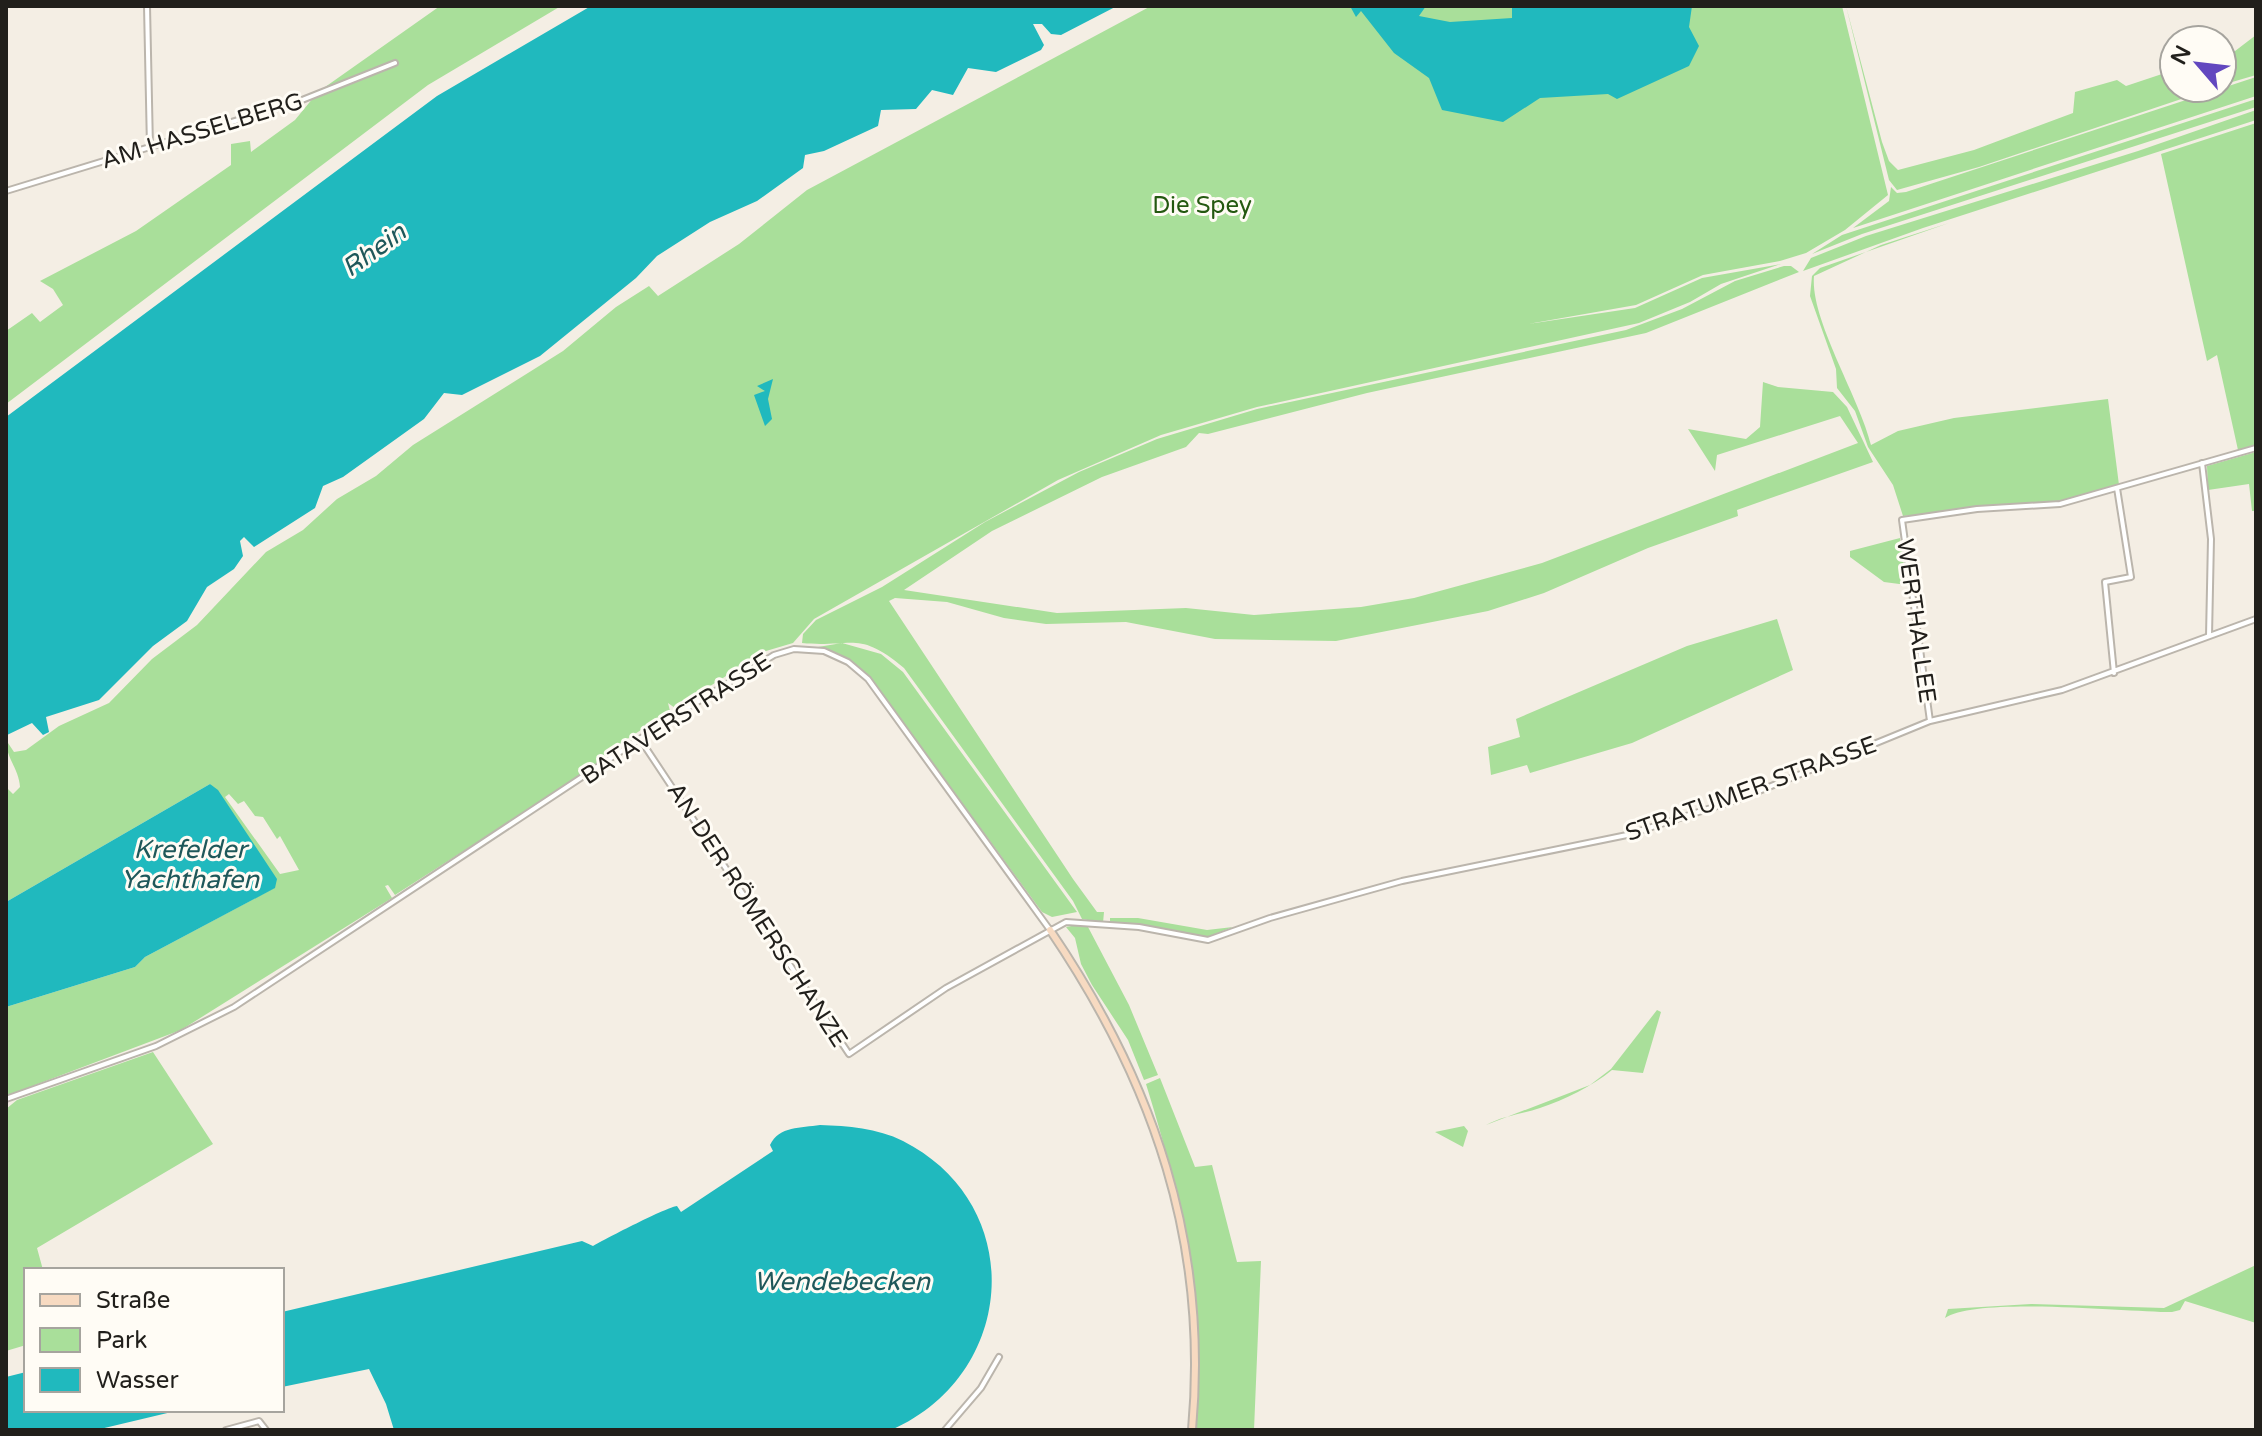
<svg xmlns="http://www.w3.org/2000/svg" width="2262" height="1436" font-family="'Varela Round',sans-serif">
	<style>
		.green { fill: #a9df9a; fill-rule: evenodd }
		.water { fill: #20b9be }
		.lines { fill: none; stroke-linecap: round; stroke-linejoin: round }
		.street-casing { stroke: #bbb5ac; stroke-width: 8 }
		.secondary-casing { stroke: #bbb5ac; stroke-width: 10 }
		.street { stroke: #fff; stroke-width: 4 }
		.secondary { stroke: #f7dac1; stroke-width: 6 }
		.labels { text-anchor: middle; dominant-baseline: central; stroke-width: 6; stroke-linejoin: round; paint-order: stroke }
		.street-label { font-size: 24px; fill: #211f1b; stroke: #fffcf5 }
		.park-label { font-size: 24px; fill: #245910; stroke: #fffcf5 }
		.water-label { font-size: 26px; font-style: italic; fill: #1f585a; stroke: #fffcf5 }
	</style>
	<rect width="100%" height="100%" fill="#f4eee4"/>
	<path class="green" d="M440,6H561L428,85L6,404V331L32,313L40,322L63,305L53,289L40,281L136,231L231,165V144L250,141L251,152L295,120L318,92Z
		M1151,6H1842L1888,195L1845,230L1806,253L1780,261L1703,275L1636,305L1528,324L1635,308L1702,278L1781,264L1721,284L1690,302L1639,323L1257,407L1161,435L1058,480L814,619L793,643L766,651L675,708L668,703L670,711L615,747L596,766L395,895L388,885L385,886L392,898L181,1030L6,1096V1007L135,967L145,957L274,888L210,784L6,902V787L13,794L20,787C19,769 6,758 6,740L14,752L26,750L59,726L109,703L152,659L197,625L266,552L303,530L337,499L376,476L413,445L563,351L616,307L649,286L658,296L739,244L807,190ZM229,794L238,804L244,801L255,816L263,817L277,839L280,836L299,870L280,874L225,797Z
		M1846,6L1882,142L1889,161L1898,170L1974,150L2073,113L2075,92L2117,80L2126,86L2174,70V88H2214L1979,167L1897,190L1889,180Z
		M2256,35V75L2222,85V61Z
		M2256,77V96L1853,228L1889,201L1891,187L1897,193L1906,192Z
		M2256,99V107L1862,234L1812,254L1842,235Z
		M2256,110V120L1923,228L1803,271L1811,258L1866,236L2138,151Z
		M2256,123V445L2238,450L2217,355L2207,361L2161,154Z
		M1949,223L1881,245L1814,276C1810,320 1860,398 1871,445L1898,431L1954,418L2108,399L2119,485L2060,501L1903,516L1893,485L1868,447L1855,411L1837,388L1836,369L1810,296L1812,276L1820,268Z
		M1784,266H1791L1799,272L1646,333L1367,393L1208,434L1199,433L1186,447L1102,477L992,531L904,590L1057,613L1186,608L1254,615L1361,607L1414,598L1542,563L1858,443L1840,416L1717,455L1715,471L1688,429L1746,439L1760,427L1763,382L1778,387L1833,392L1847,407L1873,462L1737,510L1738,516L1648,548L1544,593L1488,611L1336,641L1215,639L1126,622L1046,624L1004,618L947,602L895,598L889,601L1073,879L1097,912H1104L1103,923L1082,919L1073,901L904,668C858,629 852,648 802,643L803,634L816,620L882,587L985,522L1079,472L1157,439L1257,409L1626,330L1682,309L1735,281Z
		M2256,452V511H2252L2249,484L2208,490L2207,466Z
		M1900,538L1907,585L1884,582L1850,557V551Z
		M1777,619L1793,670L1632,743L1530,773L1527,765L1491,775L1488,747L1520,737L1516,719L1687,646Z
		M842,643L881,654L903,672L1077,912L1052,917L1042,912L872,680L847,658L818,647Z
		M1110,918H1138L1207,930L1233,927L1207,937L1110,924Z
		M1077,925L1088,927L1129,1005L1158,1075L1144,1080L1128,1040L1092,985L1081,964L1075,938L1066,927Z
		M1657,1010L1661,1012L1643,1073L1612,1070C1591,1087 1566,1099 1540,1108C1522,1114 1502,1116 1486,1125L1590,1085L1611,1069Z
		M153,1052L213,1144L37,1248L43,1270H26V1345L6,1351V1109L17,1100Z
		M1160,1078L1195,1167L1212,1165L1237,1262L1261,1261L1254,1430H1195C1204,1301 1184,1207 1146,1084Z
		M1464,1126L1468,1131L1463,1147L1435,1132Z
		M2256,1265V1323L2185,1301L2180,1310L2172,1312C2127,1312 1976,1296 1945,1318L1948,1309L2031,1304L2164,1308Z"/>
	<path class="water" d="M591,6H1117L1061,35L1051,34L1042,24H1033L1044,45L1041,50L996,72L968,68L953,95L932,90L916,109L881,110L878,126L824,151L805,155L803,168L757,201L710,222L657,256L636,278L540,356L462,395L444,393L424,419L343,477L323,486L315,508L254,547L244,537L240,541L243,556L234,569L207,587L187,621L153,646L99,700L46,717L49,732L43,735L32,723L7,735L6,417L437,96Z
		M1350,6H1426L1419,16L1450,22L1512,18V6H1692L1689,27L1699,46L1689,66L1617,99L1608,94L1540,98L1503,122L1442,110L1429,78L1394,53L1361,11L1356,17Z
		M773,379L768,399L772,419L765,426L754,395L765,391L757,386Z
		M210,784L218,790L277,879L275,888L145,957L135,967L6,1007V902Z
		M820,1125C848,1126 877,1128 903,1141C1029,1205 1017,1375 891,1430H394L386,1404L369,1369L282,1387V1312L582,1241L593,1246C607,1238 667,1207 677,1206L681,1212L773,1151L770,1145C779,1126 801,1128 820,1125Z
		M26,1372V1410H180L96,1430H6V1377Z"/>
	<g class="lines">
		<g class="street-casing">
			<path id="street" d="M147,6L150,148
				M6,191L297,102L395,63
				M2202,463L2211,539L2209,636
				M2114,673L2105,582L2131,577L2117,488
				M1930,721L1902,520L1977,509L2060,504L2256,448
				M640,739L849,1054L946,988L1066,922L1139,927L1208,940L1270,918L1402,881L1627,835L1742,798L1930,721L2062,690L2256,619
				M6,1099L156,1046L234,1007L676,715L774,655L794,649L824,651L848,662L868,679L1050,930
				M226,1430L259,1421L266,1430
				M945,1430L981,1388L999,1357"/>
		</g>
		<g class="secondary-casing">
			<path id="secondary" d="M1050,930C1154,1083 1209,1244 1192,1430"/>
		</g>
		<use href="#street" class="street"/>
		<use href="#secondary" class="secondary"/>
	</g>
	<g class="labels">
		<g class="street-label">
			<text transform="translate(202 131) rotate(-17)">AM HASSELBERG</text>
			<text transform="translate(1916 621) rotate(82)">WERTHALLEE</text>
			<text transform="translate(676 719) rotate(-33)">BATAVERSTRASSE</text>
			<text transform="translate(1751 789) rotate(-20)">STRATUMER STRASSE</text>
			<text transform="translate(757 915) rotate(57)">AN DER RÖMERSCHANZE</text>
		</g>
		<g class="park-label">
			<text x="1202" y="205">Die Spey</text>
		</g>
		<g class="water-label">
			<text transform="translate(374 250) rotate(-36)">Rhein</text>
			<text x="190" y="849">Krefelder<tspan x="190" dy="30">Yachthafen</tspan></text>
			<text x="842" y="1281">Wendebecken</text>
		</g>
	</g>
	<rect width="2262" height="1436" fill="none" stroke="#211f1b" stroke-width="16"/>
	<rect x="24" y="1268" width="260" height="144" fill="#fffcf5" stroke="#a6a49e" stroke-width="2"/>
	<rect x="40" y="1294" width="40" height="12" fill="#f7dac1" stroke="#a6a49e" stroke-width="2"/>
	<text x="96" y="1308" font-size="24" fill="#211f1b">Straße</text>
	<rect x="40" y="1328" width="40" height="24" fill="#a9df9a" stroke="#a6a49e" stroke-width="2"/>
	<text x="96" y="1348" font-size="24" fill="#211f1b">Park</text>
	<rect x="40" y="1368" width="40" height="24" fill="#20b9be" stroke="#a6a49e" stroke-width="2"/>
	<text x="96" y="1388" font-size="24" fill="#211f1b">Wasser</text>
	<g transform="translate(2198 64) rotate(298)"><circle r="38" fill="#fffcf5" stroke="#a6a49e" stroke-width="2"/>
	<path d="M0-6L14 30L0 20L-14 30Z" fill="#6247bf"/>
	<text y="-12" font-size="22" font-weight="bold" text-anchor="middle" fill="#211f1b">N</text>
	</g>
</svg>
